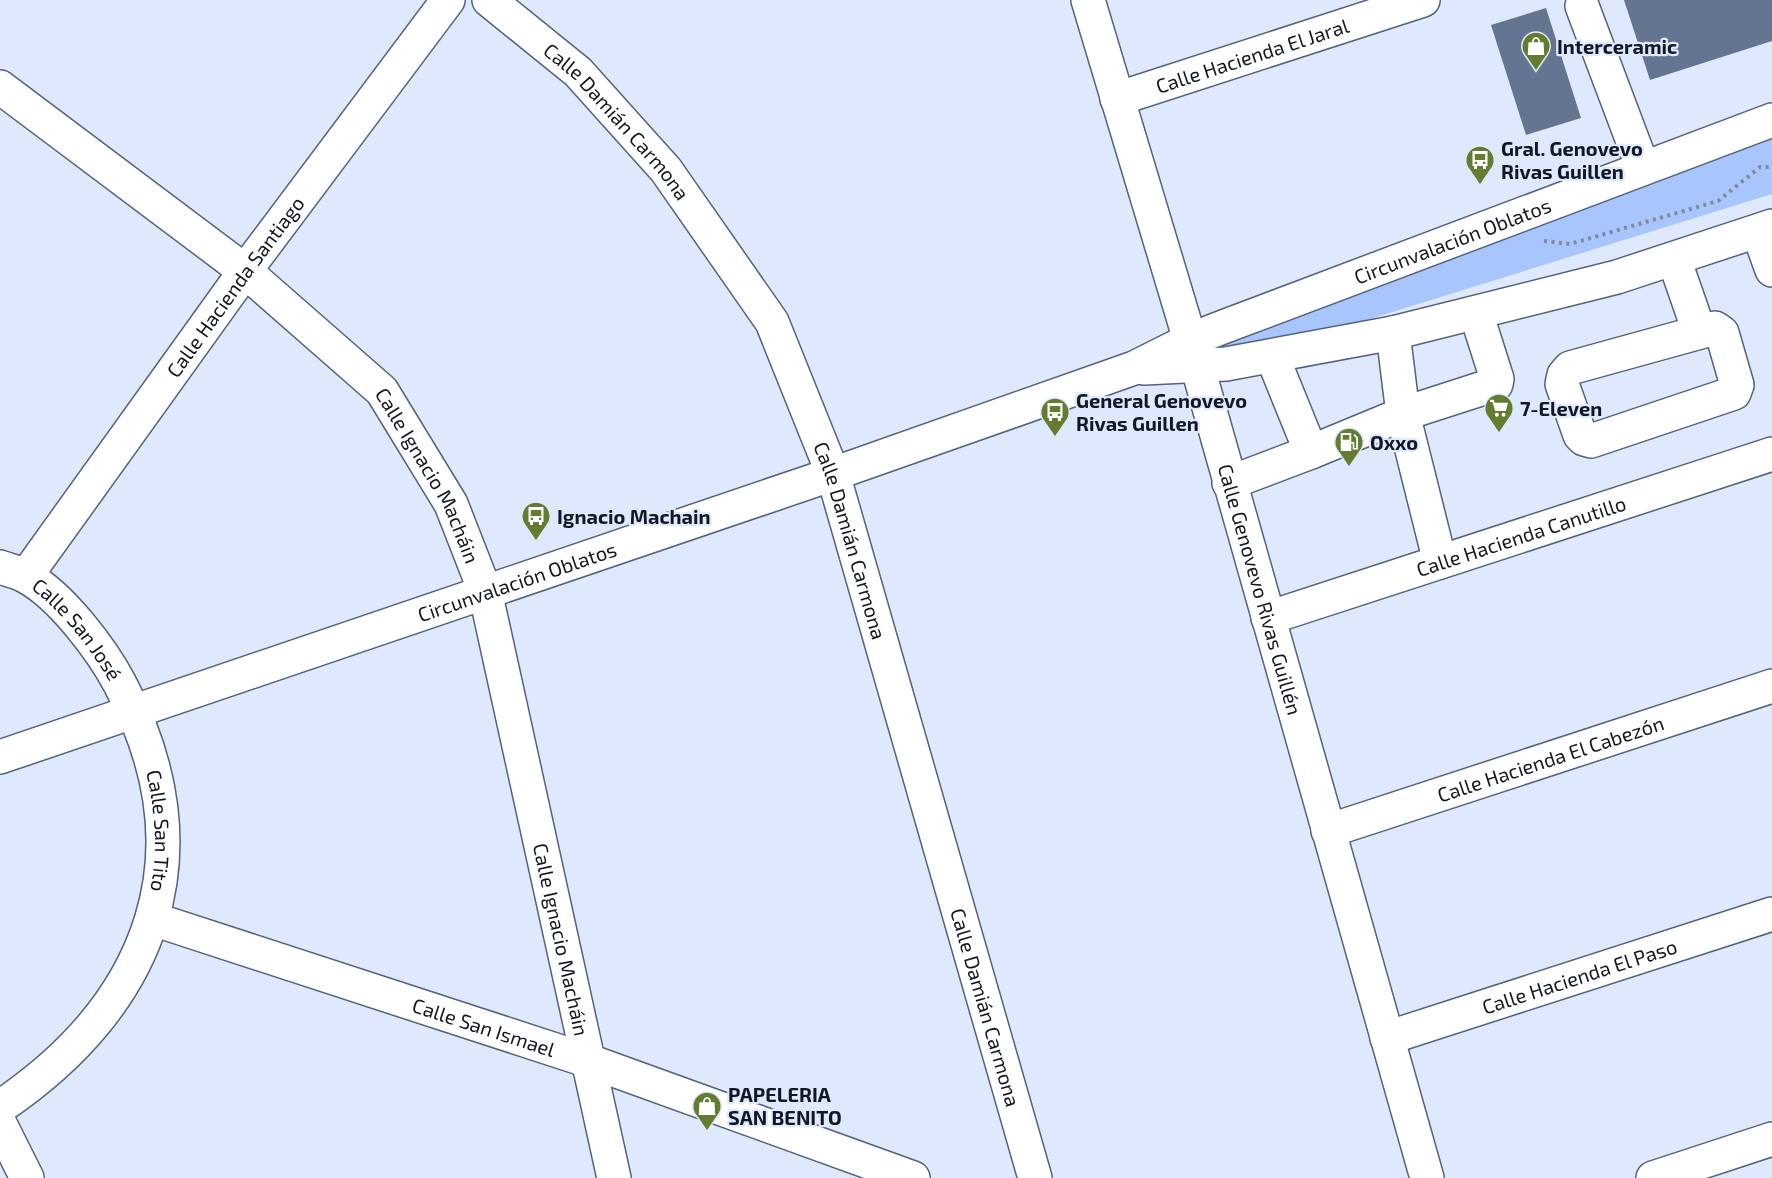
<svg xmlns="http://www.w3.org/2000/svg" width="1772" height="1178" font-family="'Exo 2',sans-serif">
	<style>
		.green { fill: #a8c5fd }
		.building { fill: #657491 }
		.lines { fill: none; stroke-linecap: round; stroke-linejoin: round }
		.minor-casing { stroke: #54627f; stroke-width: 36 }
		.major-casing { stroke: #54627f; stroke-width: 36 }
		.path { stroke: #828a9a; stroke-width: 4; stroke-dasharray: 3 4.5; stroke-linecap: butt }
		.minor { stroke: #fff; stroke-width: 33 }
		.major { stroke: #fff; stroke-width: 33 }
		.labels { text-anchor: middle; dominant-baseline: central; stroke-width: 4.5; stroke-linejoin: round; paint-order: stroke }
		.poi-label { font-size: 20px; font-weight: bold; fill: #121823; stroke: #dee9fd; text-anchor: start }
		.street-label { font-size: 20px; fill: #121823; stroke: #dee9fd }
	</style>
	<rect width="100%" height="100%" fill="#dee9fd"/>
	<path class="green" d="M1772,137V194L1241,359L1218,353L1231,335Z"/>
	<path class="building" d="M1624,0H1772V41L1650,80Z
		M1546,8L1581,118L1526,135L1491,25Z"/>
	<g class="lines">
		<g class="minor-casing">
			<g id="minor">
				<path id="s1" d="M489,0L578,72L666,170L772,322L833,474L1035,1178"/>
				<path id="s2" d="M1088,0L1190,340L1427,1178"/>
				<path d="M1582,6L1643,168"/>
				<path id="s3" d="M0,87L245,271L382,391L451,504L485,591L614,1178"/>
				<path id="s4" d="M1117,99L1423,0"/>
				<path d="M1758,231L1772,270"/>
				<path d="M1674,259L1699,331"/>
				<path d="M1715,328L1722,333L1737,385L1734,393L1591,441L1584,439L1580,435L1562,384L1564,375L1570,368Z"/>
				<path d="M1393,333L1403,414L1440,562"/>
				<path d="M1272,356L1311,452L1403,414L1496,384L1497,379L1476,313"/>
				<path d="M1229,483L1311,452"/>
				<path id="s5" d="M0,567C8,570 18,572 25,576C61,595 102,650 120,684C210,854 153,1004 0,1107"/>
				<path id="s6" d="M26,576L245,271L448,0"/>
				<path id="s7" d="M1268,618L1772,454"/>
				<path id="s8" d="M1328,831L1772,686"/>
				<path id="s9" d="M153,919L589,1061L913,1178"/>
				<path id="s10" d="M1387,1038L1772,914"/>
				<path d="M0,1124L27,1178"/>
				<path d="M1653,1178L1772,1139"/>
			</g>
		</g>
		<g class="major-casing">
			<g id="major">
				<path d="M1144,368L1226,364L1393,333L1617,277L1772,226"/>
				<path id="s11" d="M0,757L833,474L1134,368L1190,340L1223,327L1772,120"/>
			</g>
		</g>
		<path class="path" d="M1544,241L1570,244L1718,201L1760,167H1772"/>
		<use href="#minor" class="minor"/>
		<use href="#major" class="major"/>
	</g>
	<defs>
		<g id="shop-pin" transform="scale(1.5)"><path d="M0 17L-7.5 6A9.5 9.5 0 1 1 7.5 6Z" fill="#637c2f" stroke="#dee9fd"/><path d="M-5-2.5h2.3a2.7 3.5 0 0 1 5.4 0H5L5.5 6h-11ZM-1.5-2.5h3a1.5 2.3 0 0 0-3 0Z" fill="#fff"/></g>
		<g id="bus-pin" transform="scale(1.5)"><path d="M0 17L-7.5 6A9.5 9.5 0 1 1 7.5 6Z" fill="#637c2f" stroke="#dee9fd"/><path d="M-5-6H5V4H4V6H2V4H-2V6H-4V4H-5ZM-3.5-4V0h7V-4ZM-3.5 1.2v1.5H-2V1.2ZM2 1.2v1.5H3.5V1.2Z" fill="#fff"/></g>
		<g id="supermarket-pin" transform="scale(1.5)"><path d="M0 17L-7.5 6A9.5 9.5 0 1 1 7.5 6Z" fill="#637c2f" stroke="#dee9fd"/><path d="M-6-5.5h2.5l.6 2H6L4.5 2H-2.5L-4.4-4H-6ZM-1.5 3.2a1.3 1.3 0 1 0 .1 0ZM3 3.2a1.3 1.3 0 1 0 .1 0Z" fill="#fff"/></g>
		<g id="fuel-pin" transform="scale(1.5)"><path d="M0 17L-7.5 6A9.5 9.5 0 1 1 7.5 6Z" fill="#637c2f" stroke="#dee9fd"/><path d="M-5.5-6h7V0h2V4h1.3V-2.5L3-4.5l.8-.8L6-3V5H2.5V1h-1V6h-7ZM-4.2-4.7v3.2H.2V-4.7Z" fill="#fff"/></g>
	</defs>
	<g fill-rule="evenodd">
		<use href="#shop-pin" x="1536" y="46"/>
		<use href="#bus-pin" x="1480" y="160"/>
		<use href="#supermarket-pin" x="1499" y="408"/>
		<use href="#bus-pin" x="1055" y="412"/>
		<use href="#fuel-pin" x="1349" y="442"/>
		<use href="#bus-pin" x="536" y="516"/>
		<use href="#shop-pin" x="707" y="1106"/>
	</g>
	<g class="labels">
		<g class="poi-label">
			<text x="1557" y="46">Interceramic</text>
			<text x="1501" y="148">Gral. Genovevo<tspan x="1501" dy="23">Rivas Guillen</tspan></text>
			<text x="1076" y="400">General Genovevo<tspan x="1076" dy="23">Rivas Guillen</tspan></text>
			<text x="1520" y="408">7-Eleven</text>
			<text x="1370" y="442">Oxxo</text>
			<text x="557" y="516">Ignacio Machain</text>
			<text x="728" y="1094">PAPELERIA<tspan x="728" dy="23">SAN BENITO</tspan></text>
		</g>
		<g class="street-label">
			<text stroke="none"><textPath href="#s4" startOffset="142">Calle Hacienda El Jaral</textPath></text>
			<text stroke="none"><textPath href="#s1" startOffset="177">Calle Damián Carmona</textPath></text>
			<text stroke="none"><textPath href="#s11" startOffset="1542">Circunvalación Oblatos</textPath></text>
			<text stroke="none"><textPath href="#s6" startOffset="357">Calle Hacienda Santiago</textPath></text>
			<text stroke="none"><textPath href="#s3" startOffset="585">Calle Ignacio Macháin</textPath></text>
			<text stroke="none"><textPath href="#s7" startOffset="266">Calle Hacienda Canutillo</textPath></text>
			<text stroke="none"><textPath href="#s1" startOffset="664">Calle Damián Carmona</textPath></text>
			<text stroke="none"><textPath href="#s11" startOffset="546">Circunvalación Oblatos</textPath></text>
			<text stroke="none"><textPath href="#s2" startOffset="614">Calle Genovevo Rivas Guillén</textPath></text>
			<text stroke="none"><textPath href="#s5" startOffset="102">Calle San José</textPath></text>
			<text stroke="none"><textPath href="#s8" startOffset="234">Calle Hacienda El Cabezón</textPath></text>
			<text stroke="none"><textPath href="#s5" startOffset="326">Calle San Tito</textPath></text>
			<text stroke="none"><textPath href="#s3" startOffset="1071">Calle Ignacio Macháin</textPath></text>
			<text stroke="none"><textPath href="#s10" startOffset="202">Calle Hacienda El Paso</textPath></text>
			<text stroke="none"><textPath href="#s1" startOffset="1150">Calle Damián Carmona</textPath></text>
			<text stroke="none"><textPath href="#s9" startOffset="348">Calle San Ismael</textPath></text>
		</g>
	</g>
</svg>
